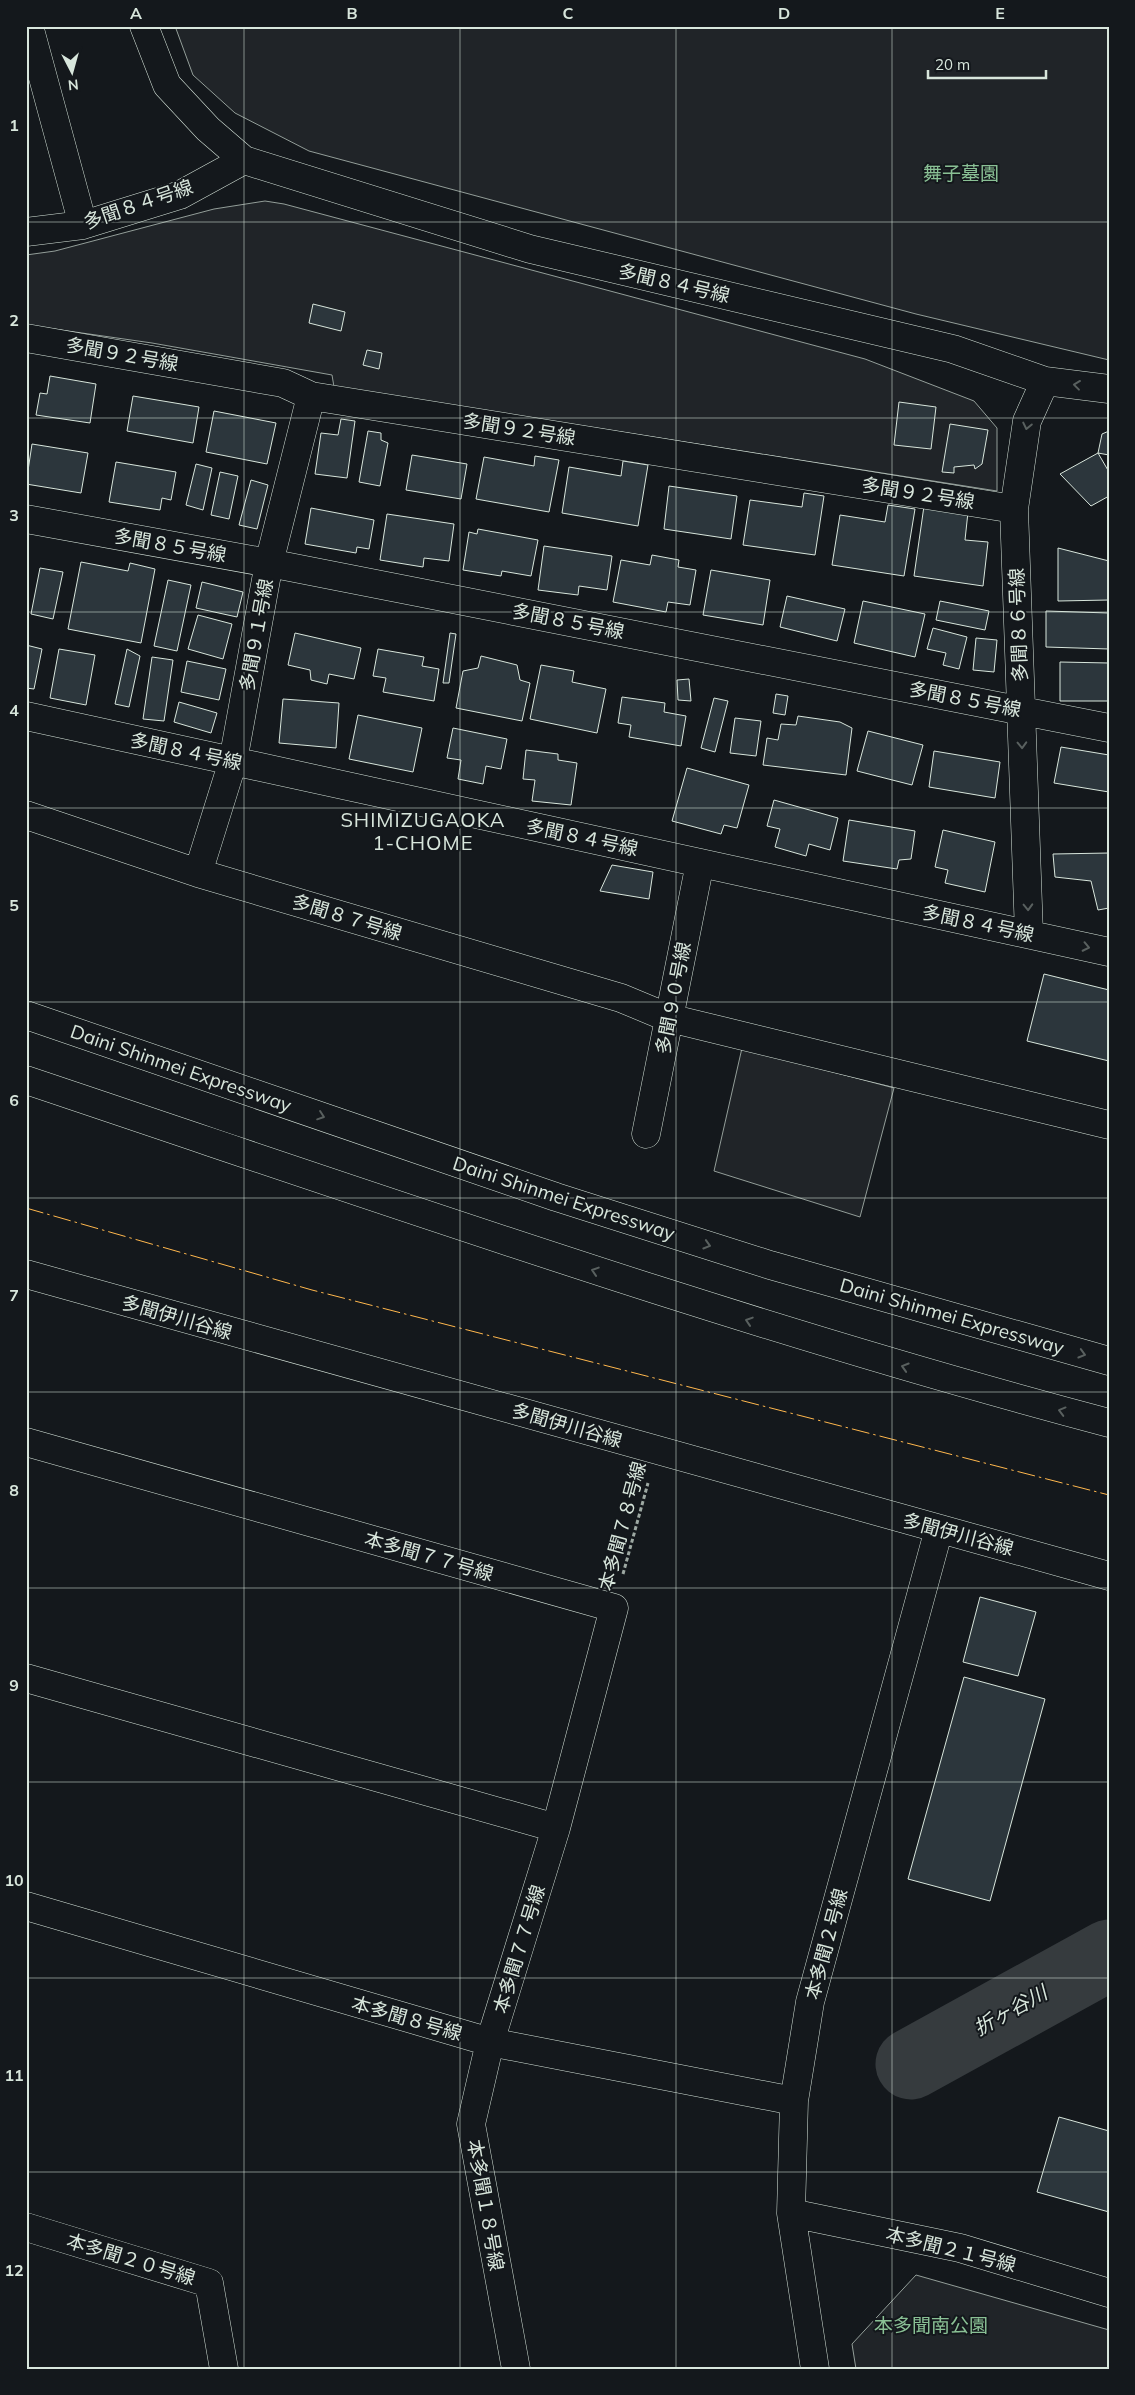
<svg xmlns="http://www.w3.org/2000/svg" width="1135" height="2395" font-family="Mulish,'Noto Sans JP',sans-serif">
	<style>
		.green { fill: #202428; stroke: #939e99 }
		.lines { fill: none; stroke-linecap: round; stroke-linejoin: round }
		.river { stroke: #363b3e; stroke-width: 71 }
		.building { fill: #2c363c; stroke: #d8e6dc }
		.minor-casing { stroke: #d8e6dc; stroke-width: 29 }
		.highway-casing { stroke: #d8e6dc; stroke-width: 29 }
		.path { stroke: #9da8a2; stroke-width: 3; stroke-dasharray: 4 2.5; stroke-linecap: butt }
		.minor { stroke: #14181c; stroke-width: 28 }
		.highway { stroke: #14181c; stroke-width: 28 }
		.power { stroke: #ffb74d; stroke-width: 1; stroke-dasharray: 18 4 2.5 4; stroke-linecap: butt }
		.oneway { stroke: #59605f }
		.grid { fill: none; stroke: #d8e6dc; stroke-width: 1; stroke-opacity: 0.55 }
		.labels { text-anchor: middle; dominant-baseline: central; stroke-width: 4; stroke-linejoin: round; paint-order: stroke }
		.park-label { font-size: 19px; fill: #8ac095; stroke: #14181c }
		.street-label { font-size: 19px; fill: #d8e6dc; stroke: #14181c }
		.neighbourhood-label { font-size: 20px; letter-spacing: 1px; fill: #d8e6dc; stroke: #14181c }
		.water-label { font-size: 20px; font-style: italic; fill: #d8e6dc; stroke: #14181c }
		.neatline { fill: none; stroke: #d8e6dc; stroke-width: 2 }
		.grid-label { font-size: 16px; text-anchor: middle; font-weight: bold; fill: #d8e6dc }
	</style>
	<rect width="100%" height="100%" fill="#14181c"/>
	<path class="green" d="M175,26H1109V360L916,314L309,151L235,113L193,75Z
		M265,201L284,204L865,359L974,401L997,428V491L334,387L332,375L152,343L26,325V255L55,251L214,209Z
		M742,1048L894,1088L860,1217L714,1171Z
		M916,2275L1109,2330V2369H856L852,2344Z"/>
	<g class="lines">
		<path class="river" d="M911,2064L1109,1955"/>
	</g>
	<path class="building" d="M313,304L345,312L341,331L309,323Z
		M367,350L382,353L379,369L363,365Z
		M50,376L96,384L90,423L36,415L40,393L47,394Z
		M133,396L199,407L193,443L127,431Z
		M899,402L936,407L931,449L894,445Z
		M214,411L276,423L267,464L206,452Z
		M341,419L355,421L347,478L315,474L321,433L338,435Z
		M950,424L988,430L982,464L975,469L974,465L954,467V473L942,472Z
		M368,431L381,433V440L388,443L380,486L359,482Z
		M1109,431V455L1098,453L1102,434Z
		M32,444L88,453L81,493L26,484Z
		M1098,453L1109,472V496L1091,506L1060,474Z
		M412,455L467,464L461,499L406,490Z
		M535,456L559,460L549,512L476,499L484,457L534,466Z
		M623,461L648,465L638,526L562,513L569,467L621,476Z
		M116,462L176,472L171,500L162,498L160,510L109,502Z
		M196,464L212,468L203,510L186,505Z
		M220,472L238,476L229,519L211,515Z
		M251,480L268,485L257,529L239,525Z
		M669,486L737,496L731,539L664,529Z
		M804,493L824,496L815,555L743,545L750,500L802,507Z
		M888,505L915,509L904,576L832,565L840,515L885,522Z
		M924,506L968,512L965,540L988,542L983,586L914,576Z
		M311,508L374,520L369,549L357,547L356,553L305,544Z
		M387,514L454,524L449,561L424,558L423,567L380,560Z
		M478,529L538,540L531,576L502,571L501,576L463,570L469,532L477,534Z
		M544,546L612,556L607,590L579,586L578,595L538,590Z
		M1058,548L1109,561V600L1058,601Z
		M652,555L679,560L678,567L696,570L690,605L668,602L666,612L613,602L621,560L650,565Z
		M81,562L128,571L130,563L155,569L141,643L68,629Z
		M40,568L63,572L53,619L31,614Z
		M711,570L770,580L763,625L703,615Z
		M168,580L191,585L177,651L154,646Z
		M202,582L243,592L237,617L196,608Z
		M787,596L845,609L837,641L780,627Z
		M863,601L925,614L915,657L854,643Z
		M940,601L989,611L985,630L936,620Z
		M1046,611L1109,613V649L1046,647Z
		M198,615L232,624L223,659L188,649Z
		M933,628L967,637L959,669L943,665L946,653L927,649Z
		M295,633L361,648L354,679L329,674L327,684L311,680L310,670L288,665Z
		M450,633L456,634L449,683H443Z
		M976,638L997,640L994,672L973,670Z
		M26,645L42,649L34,689L26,688Z
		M59,649L95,655L86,705L50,698Z
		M127,649L140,656L129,707L115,704Z
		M378,649L424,657L422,666L439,669L434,701L383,692L386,678L373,676Z
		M481,656L517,665L520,680L530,683L522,721L456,708L463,671L478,668Z
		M152,657L173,660L164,721L143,719Z
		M187,661L226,669L219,700L181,692Z
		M1060,662L1109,663V701H1060Z
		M541,665L574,671L572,682L606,689L597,733L530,719Z
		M689,679L691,701L678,700L677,680Z
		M776,694L788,696L785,715L773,713Z
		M622,697L665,703L664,712L686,716L681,746L629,737L631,725L618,723Z
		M714,698L728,701L715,752L701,748Z
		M283,699L339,703L336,748L279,743Z
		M179,702L217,713L211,733L174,722Z
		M358,715L422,728L413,772L349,759Z
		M798,716L840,722L852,728L846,775L763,765L767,738L778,740L781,724L796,725Z
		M735,718L761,721L756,756L730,753Z
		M453,728L507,739L501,769L486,766L483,784L458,779L461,760L447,758Z
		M868,731L923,745L912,785L857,771Z
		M1061,747L1109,755V792L1054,783Z
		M526,750L558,754V760L577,763L571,805L532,801L535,780L523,779Z
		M934,751L1000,762L995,798L929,787Z
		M687,768L749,785L737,828L724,825L721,834L672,821Z
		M774,800L838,818L830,850L809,844L806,856L775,847L780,829L767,826Z
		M849,820L915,831L911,859L899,860L897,869L843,861Z
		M943,830L995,842L985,892L945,883L948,870L935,867Z
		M1109,853V908L1098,910L1091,881L1055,877L1053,854Z
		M612,865L653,872L649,899L600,891Z
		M1044,974L1109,990V1061L1027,1041Z
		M980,1597L1036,1612L1018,1676L963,1662Z
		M964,1677L1045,1699L990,1901L908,1879Z
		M1059,2117L1109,2131V2212L1037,2192Z"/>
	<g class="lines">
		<g class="minor-casing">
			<path id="minor" d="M29,26L83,225
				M144,26L167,85L208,129L244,160L530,249L953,349L1045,381L1109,389
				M26,232L83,225L180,195L244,160
				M26,338L283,383L311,396L1014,509
				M26,519L269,563L1109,728
				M26,716L1109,952
				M26,815L198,873L621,998L669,1018L1109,1125
				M198,873L233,761L269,563L311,396
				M1029,934L1014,509L1027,421L1045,381
				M646,1134L700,863
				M26,1274L1109,1576
				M26,1442L614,1608L556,1828L26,1678
				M26,1906L490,2042L794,2101
				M791,2213L960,2248L1109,2293
				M26,2227L209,2283L224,2369
				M516,2369L471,2124L490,2042L556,1828
				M815,2369L791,2213L794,2101L810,2002L939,1529"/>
		</g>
		<g class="highway-casing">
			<path id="highway" d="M26,1015L556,1197L770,1265L1109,1361
				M26,1080C385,1200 742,1326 1109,1423"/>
		</g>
		<path class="path" d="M623,1574L648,1483"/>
		<use href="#minor" class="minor"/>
		<use href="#highway" class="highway"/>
		<path class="power" d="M26,1208L312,1290L1109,1495"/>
	</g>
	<defs><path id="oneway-chevron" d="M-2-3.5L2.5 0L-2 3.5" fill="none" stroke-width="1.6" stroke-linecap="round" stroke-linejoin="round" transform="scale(1.25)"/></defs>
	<g class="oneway">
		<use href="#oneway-chevron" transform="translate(1077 385) rotate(-173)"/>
		<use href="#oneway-chevron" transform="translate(1027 426) rotate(102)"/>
		<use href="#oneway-chevron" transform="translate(1022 745) rotate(88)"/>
		<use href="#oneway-chevron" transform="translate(1028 907) rotate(88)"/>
		<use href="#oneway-chevron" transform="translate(1086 947) rotate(12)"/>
		<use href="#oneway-chevron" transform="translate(321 1116) rotate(19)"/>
		<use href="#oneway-chevron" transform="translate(707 1245) rotate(17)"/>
		<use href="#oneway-chevron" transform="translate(595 1271) rotate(-162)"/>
		<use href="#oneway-chevron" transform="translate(749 1321) rotate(-162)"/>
		<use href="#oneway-chevron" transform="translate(1082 1354) rotate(16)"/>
		<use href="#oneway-chevron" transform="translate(905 1367) rotate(-163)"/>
		<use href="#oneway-chevron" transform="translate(1062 1411) rotate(-165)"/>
	</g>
	<path class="grid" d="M244,26V2369M460,26V2369M676,26V2369M892,26V2369M26,222H1109M26,418H1109M26,612H1109M26,808H1109M26,1002H1109M26,1198H1109M26,1392H1109M26,1588H1109M26,1782H1109M26,1978H1109M26,2172H1109"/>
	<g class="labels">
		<g class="park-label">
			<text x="961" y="173">舞子墓園</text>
			<text x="931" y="2325">本多聞南公園</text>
		</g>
		<g class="street-label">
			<text transform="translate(138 204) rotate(-19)">多聞８４号線</text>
			<text transform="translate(674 283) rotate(13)">多聞８４号線</text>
			<text transform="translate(122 354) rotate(10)">多聞９２号線</text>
			<text transform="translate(519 429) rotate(9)">多聞９２号線</text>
			<text transform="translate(918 493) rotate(9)">多聞９２号線</text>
			<text transform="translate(170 545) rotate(10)">多聞８５号線</text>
			<text transform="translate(568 621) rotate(11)">多聞８５号線</text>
			<text transform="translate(1018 625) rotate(-92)">多聞８６号線</text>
			<text transform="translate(256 635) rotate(-80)">多聞９１号線</text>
			<text transform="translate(965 699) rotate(11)">多聞８５号線</text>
			<text transform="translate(186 751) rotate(12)">多聞８４号線</text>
			<text transform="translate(582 837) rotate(12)">多聞８４号線</text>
			<text transform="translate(347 917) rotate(17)">多聞８７号線</text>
			<text transform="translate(978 923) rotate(12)">多聞８４号線</text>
			<text transform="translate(673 998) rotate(-79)">多聞９０号線</text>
			<text transform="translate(181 1068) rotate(19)">Daini Shinmei Expressway</text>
			<text transform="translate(564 1198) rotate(18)">Daini Shinmei Expressway</text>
			<text transform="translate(952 1316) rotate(16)">Daini Shinmei Expressway</text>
			<text transform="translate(177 1317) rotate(16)">多聞伊川谷線</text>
			<text transform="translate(567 1425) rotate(16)">多聞伊川谷線</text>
			<text transform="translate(622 1526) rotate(-75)">本多聞７８号線</text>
			<text transform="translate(958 1534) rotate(15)">多聞伊川谷線</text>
			<text transform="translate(429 1556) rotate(16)">本多聞７７号線</text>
			<text transform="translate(826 1944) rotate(-75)">本多聞２号線</text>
			<text transform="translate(519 1949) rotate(-73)">本多聞７７号線</text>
			<text transform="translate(407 2018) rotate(16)">本多聞８号線</text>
			<text transform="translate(486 2205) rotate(80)">本多聞１８号線</text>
			<text transform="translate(951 2249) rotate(14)">本多聞２１号線</text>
			<text transform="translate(131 2259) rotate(17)">本多聞２０号線</text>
		</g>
		<g class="neighbourhood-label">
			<text x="423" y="819">SHIMIZUGAOKA<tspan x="423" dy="23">1-CHOME</tspan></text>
		</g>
		<g class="water-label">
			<text transform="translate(1010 2010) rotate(-29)">折ヶ谷川</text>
		</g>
	</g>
	<rect width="1135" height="2395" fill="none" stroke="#14181c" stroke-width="55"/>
	<g transform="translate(72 72) rotate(174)" stroke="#14181c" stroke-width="4" paint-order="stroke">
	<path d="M0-4L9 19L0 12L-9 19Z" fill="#d8e6dc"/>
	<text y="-8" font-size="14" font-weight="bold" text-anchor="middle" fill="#d8e6dc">N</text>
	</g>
	<path d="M928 70v8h118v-8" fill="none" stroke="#d8e6dc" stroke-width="2.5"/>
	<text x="935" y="70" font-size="15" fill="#d8e6dc" stroke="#14181c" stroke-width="4" paint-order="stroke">20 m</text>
	<rect x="28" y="28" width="1080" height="2340" class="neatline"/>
	<g class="grid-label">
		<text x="136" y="19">A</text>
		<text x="352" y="19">B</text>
		<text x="568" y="19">C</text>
		<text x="784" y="19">D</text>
		<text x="1000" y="19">E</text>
		<text x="14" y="131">1</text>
		<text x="14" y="326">2</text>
		<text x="14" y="521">3</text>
		<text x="14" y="716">4</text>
		<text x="14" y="911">5</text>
		<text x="14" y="1106">6</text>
		<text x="14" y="1301">7</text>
		<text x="14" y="1496">8</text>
		<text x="14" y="1691">9</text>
		<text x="14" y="1886">10</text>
		<text x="14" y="2081">11</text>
		<text x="14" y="2276">12</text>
	</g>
</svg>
